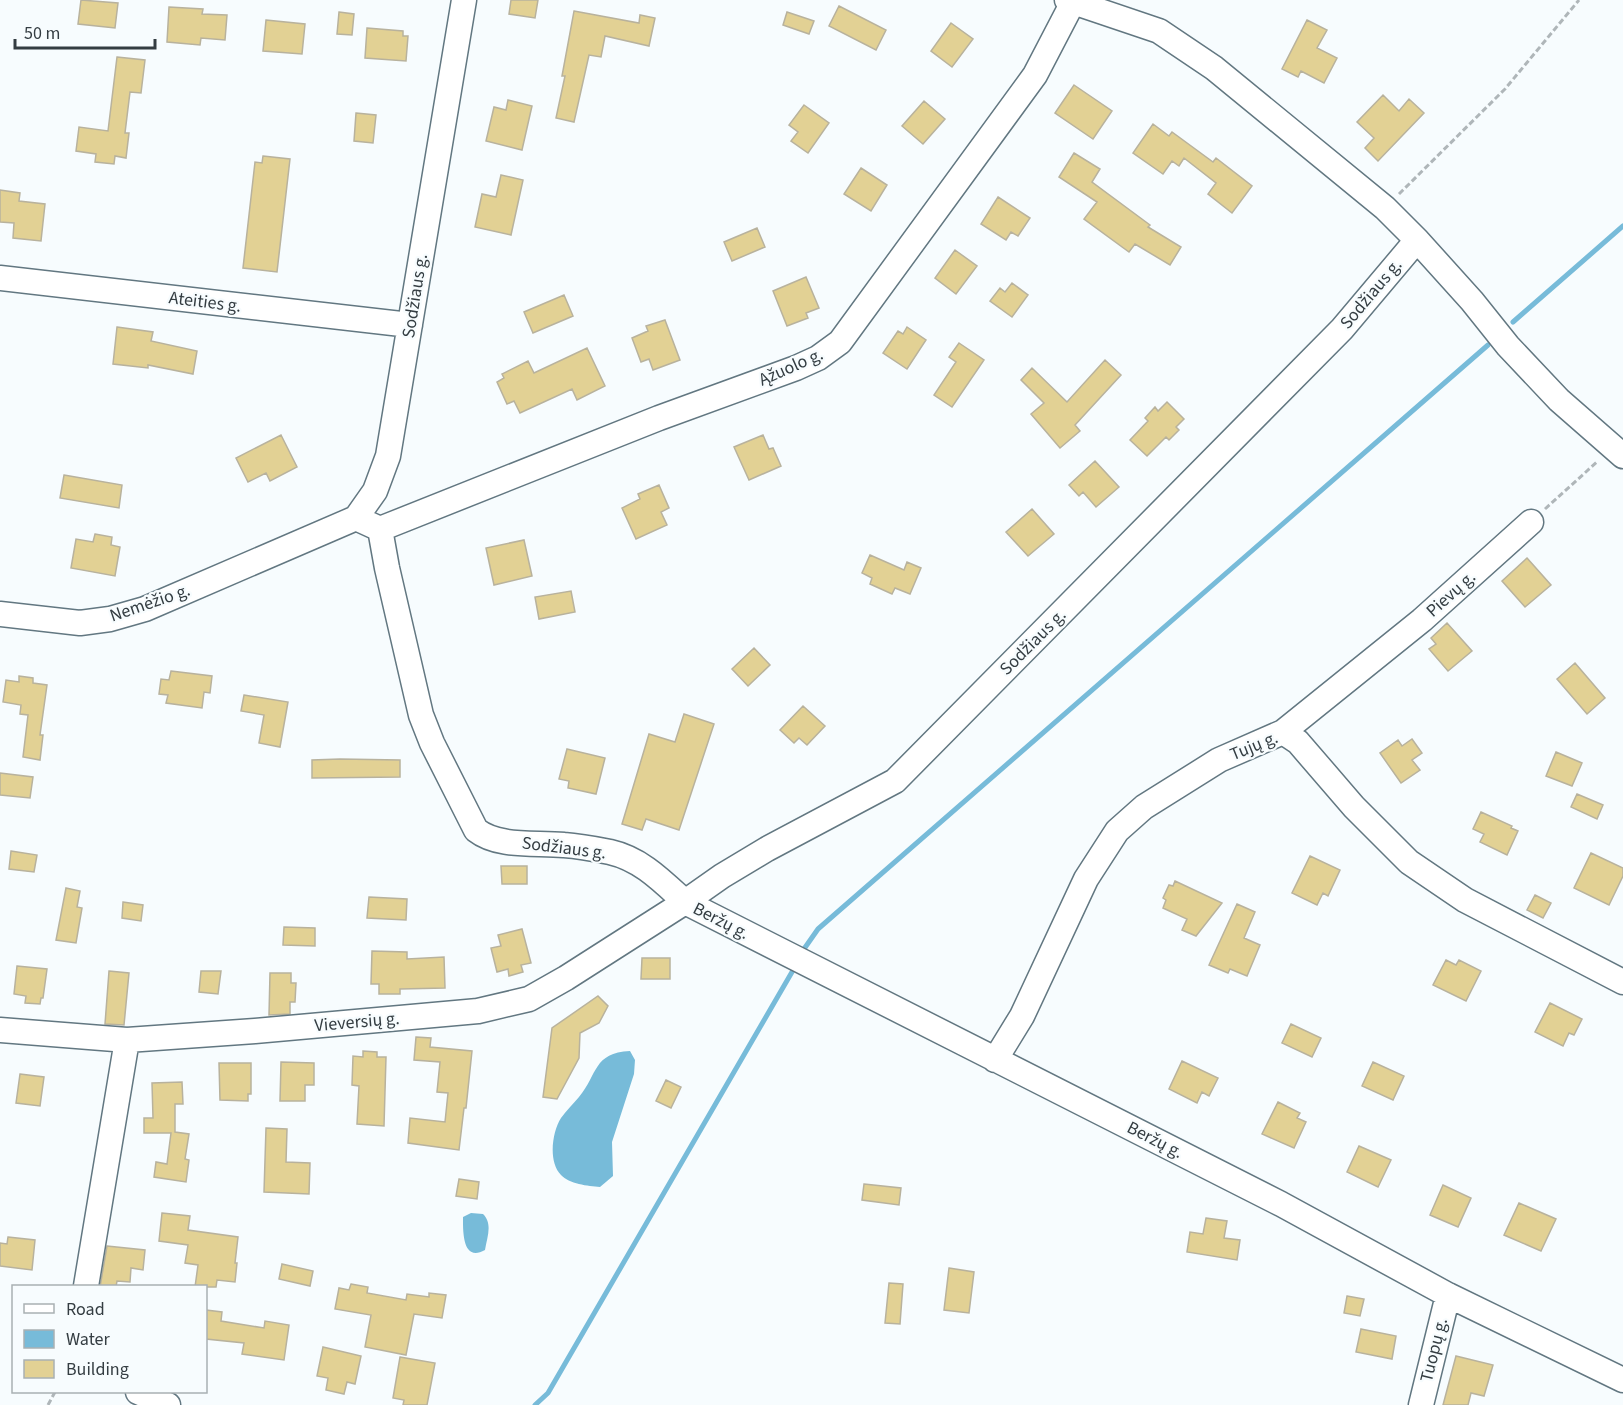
<svg xmlns="http://www.w3.org/2000/svg" width="1623" height="1405" font-family="'Source Sans 3',sans-serif">
	<style>
		.water { fill: #77bbd9 }
		.lines { fill: none; stroke-linecap: round; stroke-linejoin: round }
		.stream { stroke: #77bbd9; stroke-width: 5 }
		.building { fill: #e2d194; stroke: #b8b29d; stroke-width: 1.5 }
		.minor-casing { stroke: #627781; stroke-width: 27 }
		.path { stroke: #afb6b9; stroke-width: 3; stroke-dasharray: 6 3; stroke-linecap: butt }
		.minor { stroke: #fff; stroke-width: 24 }
		.labels { text-anchor: middle; dominant-baseline: central; stroke-width: 4.5; stroke-linejoin: round; paint-order: stroke }
		.street-label { font-size: 18px; fill: #343d42; stroke: #f7fcfe }
	</style>
	<rect width="100%" height="100%" fill="#f7fcfe"/>
	<path class="water" d="M630,1051L635,1060L634,1074L612,1142L613,1176L600,1187C588,1186 569,1184 561,1175C548,1162 552,1132 561,1118C566,1111 573,1104 579,1097C598,1074 593,1053 630,1051Z
		M471,1213L483,1214C493,1224 487,1237 485,1250C462,1263 463,1230 463,1217Z"/>
	<g class="lines">
		<path class="stream" d="M1513,322L1623,226
			M804,949L818,929L1488,345
			M535,1405L548,1393L792,972"/>
	</g>
	<path class="building" d="M81,0L118,3L115,28L78,24Z
		M511,0H538L535,18L509,14Z
		M839,6L886,30L876,50L829,26Z
		M169,7L203,9L202,14L227,15L225,40L201,38L200,45L167,42Z
		M574,11L639,23L640,15L655,18L649,46L605,36L601,57L589,55L574,122L556,118L565,76H562Z
		M339,12L354,14L352,35L337,34Z
		M787,12L814,21L809,34L783,25Z
		M266,20L305,24L302,54L263,51Z
		M1307,20L1327,30L1317,48L1337,58L1324,83L1301,71L1298,77L1282,69Z
		M951,23L973,39L952,67L931,51Z
		M367,28L403,31V36H408L406,61L365,58Z
		M117,57L145,60L141,93L130,92L125,133H129L126,158L115,156L114,164L95,162L96,154L76,151L79,127L108,131Z
		M1074,85L1112,111L1093,139L1055,113Z
		M1383,95L1399,111L1409,99L1424,113L1378,161L1365,148L1374,138L1357,122Z
		M508,100L532,106L522,150L486,141L494,107L506,110Z
		M924,101L945,119L923,144L902,126Z
		M804,105L829,123L808,153L791,141L798,132L789,125Z
		M356,113L376,115L373,143L354,141Z
		M1153,124L1169,136L1172,132L1213,162L1216,158L1252,186L1232,213L1208,194L1216,183L1184,158L1179,166L1172,161L1163,174L1133,153Z
		M1074,153L1100,169L1092,182L1150,225L1148,227L1181,247L1170,265L1135,244L1129,252L1084,219L1097,202L1059,177Z
		M263,156L290,159L277,272L243,268L255,162L262,163Z
		M861,168L887,185L871,211L844,194Z
		M501,175L523,180L511,235L475,227L482,194L496,197Z
		M0,190L20,193L19,201L45,204L41,241L13,238L14,223L0,222Z
		M998,197L1030,218L1018,236L1011,232L1006,240L981,224Z
		M757,228L765,247L732,261L724,242Z
		M955,250L977,266L956,294L935,278Z
		M806,277L819,308L806,313L808,318L787,326L773,291Z
		M1012,283L1028,295L1012,317L990,301L1000,288L1005,292Z
		M564,295L573,316L533,333L524,312Z
		M665,320L680,360L653,370L649,359L641,362L632,338L648,331L646,326Z
		M117,327L153,332L151,341L197,351L193,374L148,365V368L113,364Z
		M907,327L926,340L907,369L883,353L898,331L903,334Z
		M959,343L984,360L952,407L934,395L956,362L949,357Z
		M587,348L605,386L577,400L572,389L520,413L514,401L507,404L497,382L504,378L502,374L528,361L534,373Z
		M1105,360L1121,375L1075,425L1080,431L1060,448L1031,414L1044,403L1021,380L1032,368L1067,402Z
		M1167,402L1184,419L1176,427L1179,430L1169,440L1166,437L1147,456L1130,440L1148,421L1145,418L1155,407L1158,411Z
		M281,435L297,467L270,481L266,473L248,482L236,458Z
		M763,435L769,449L773,448L781,466L749,480L734,447Z
		M1095,461L1119,487L1096,507L1083,492L1079,496L1069,485Z
		M64,475L122,485L119,508L60,498Z
		M659,485L669,508L661,512L667,525L636,539L622,508L640,499L638,494Z
		M1032,509L1054,534L1028,556L1006,532Z
		M95,534L112,537L111,545L120,547L115,576L71,568L76,539L93,542Z
		M524,540L532,576L494,585L486,548Z
		M870,555L904,570L907,562L921,568L910,594L895,588L892,594L870,584L872,578L862,573Z
		M1527,558L1551,585L1525,607L1502,581Z
		M571,591L575,612L539,619L535,597Z
		M1447,623L1472,651L1448,671L1429,649L1436,644L1431,638Z
		M754,648L770,665L748,686L732,669Z
		M1575,663L1605,698L1587,714L1557,679Z
		M171,671L212,676L210,693L204,692L202,708L166,703L168,695L159,694L161,679L169,680Z
		M19,676L33,678V683L47,685L40,735H43L40,760L23,757L28,715L20,714L21,705L3,702L6,680L19,682Z
		M244,695L288,702L280,747L259,743L264,715L241,711Z
		M803,706L825,726L807,745L799,738L794,743L780,730Z
		M684,714L714,724L679,830L646,819L642,830L622,824L649,734L675,742Z
		M1412,739L1422,753L1412,760L1420,770L1401,783L1380,753L1398,740L1402,746Z
		M567,749L605,758L596,794L568,788L569,781L559,779Z
		M1556,752L1582,763L1572,786L1546,776Z
		M340,759L400,760V777L312,778V760Z
		M0,773L33,777L30,798L0,795Z
		M1577,794L1603,805L1597,819L1571,807Z
		M1481,812L1512,826L1511,828L1518,831L1507,855L1480,842L1484,834L1473,829Z
		M11,851L37,855L34,872L9,869Z
		M1591,853L1623,868V876L1609,905L1574,888Z
		M1310,856L1340,870L1328,896L1323,893L1317,905L1292,893Z
		M501,866H527V884H502Z
		M1175,881L1222,903L1196,936L1182,930L1187,919L1163,908L1166,900L1163,898L1169,885L1173,886Z
		M66,888L80,891L77,907L82,908L76,943L56,940Z
		M1535,895L1551,903L1543,918L1527,910Z
		M369,897L407,899L406,920L367,918Z
		M123,902L143,905L141,921L122,918Z
		M1237,904L1255,912L1244,938L1260,945L1247,976L1230,969L1228,973L1209,965Z
		M284,927L315,928V946L283,945Z
		M522,929L531,963L521,965L523,972L509,976L508,969L497,972L491,948L501,946L498,935Z
		M372,951L407,952V959L444,957L445,988L400,989V994H379V984H371Z
		M642,958H670V979H641Z
		M1446,960L1456,965L1459,960L1481,971L1466,1001L1433,985Z
		M17,966L47,969L43,998H41L40,1004L25,1003L26,996L14,994Z
		M109,971L129,973L124,1025L105,1024Z
		M201,971H221L218,994L199,992Z
		M270,973H291V983H296L295,1002H290V1014L269,1015Z
		M598,996L608,1006L599,1023L580,1033L579,1058L557,1099L543,1097L552,1028Z
		M1550,1003L1582,1019L1574,1035L1569,1033L1563,1046L1535,1032Z
		M1291,1024L1321,1038L1312,1057L1282,1043Z
		M416,1037L431,1038L430,1047L472,1051L466,1108H464L459,1150L408,1143L410,1118L445,1122L448,1093L437,1092L440,1062L414,1060Z
		M363,1051L377,1052V1057H386L384,1126L357,1124L359,1086L352,1085L353,1056L363,1057Z
		M1182,1061L1218,1078L1209,1096L1202,1092L1197,1103L1169,1089Z
		M281,1062L314,1063V1085H305V1101H280Z
		M1373,1062L1404,1076L1393,1100L1362,1086Z
		M219,1063H251V1094H248V1101L220,1100Z
		M20,1074L44,1077L40,1106L16,1103Z
		M666,1080L681,1087L671,1108L656,1101Z
		M182,1082L183,1104H175V1132L189,1134L185,1159L189,1160L186,1182L154,1177L156,1162L167,1164L171,1133H144V1118H153L152,1083Z
		M1278,1102L1300,1113L1297,1118L1306,1122L1294,1148L1262,1134Z
		M266,1128L287,1129L286,1162L310,1163L309,1194L264,1192Z
		M1359,1146L1391,1160L1378,1187L1347,1172Z
		M459,1179L479,1182L477,1199L456,1196Z
		M864,1184L901,1188L899,1205L862,1200Z
		M1443,1185L1471,1198L1458,1227L1430,1215Z
		M1519,1203L1556,1219L1541,1251L1504,1235Z
		M162,1213L190,1216L188,1230L238,1237L235,1263H237L235,1282L217,1280L216,1287H195L198,1265L185,1263L188,1245L159,1241Z
		M1206,1218L1227,1221L1224,1238L1240,1240L1237,1260L1187,1252L1190,1232L1203,1234Z
		M8,1237L35,1240L32,1270L0,1266V1243L7,1244Z
		M107,1246L145,1250L143,1270L131,1268L130,1282L117,1281L116,1287H100Z
		M282,1264L313,1271L310,1286L279,1279Z
		M949,1268L974,1272L969,1313L944,1310Z
		M889,1283L903,1284L900,1324L885,1323Z
		M351,1284L368,1287L367,1293L406,1300L407,1294L429,1297V1293L446,1295L442,1318L414,1314L406,1355L365,1347L371,1315L335,1309L339,1288L349,1290Z
		M1347,1296L1364,1299L1360,1316L1344,1313Z
		M206,1310L222,1312L221,1321L264,1328L265,1321L289,1325L284,1360L242,1354L244,1343L206,1339Z
		M1361,1329L1396,1336L1392,1359L1356,1352Z
		M323,1347L361,1356L355,1384L347,1382L344,1394L326,1390L328,1378L317,1376Z
		M1456,1356L1493,1365L1484,1396L1471,1393L1468,1405H1443Z
		M400,1357L435,1363L427,1405H403L404,1400L393,1398Z"/>
	<g class="lines">
		<g class="minor-casing">
			<path id="minor" d="M1067,0L1159,31L1214,68L1385,208L1417,240L1472,301L1508,346L1559,400L1623,456
				M0,278L410,325
				M356,518L380,529L659,418L796,368L818,358L840,342L1035,75L1073,2
				M380,529L387,568L421,715L432,743L476,830C499,848 536,842 564,845C579,846 595,849 610,852C641,859 662,881 685,902L1281,1204L1448,1295L1623,1380
				M0,614L80,623L110,619L145,609L356,518L375,491L388,456L464,0
				M1283,732L1422,620L1531,522
				M0,1030L127,1040L255,1031L478,1011L529,999L566,978L685,902L722,876L767,849L895,781L1342,329L1417,240
				M995,1060L1022,1016L1086,879L1117,831L1144,807L1219,760L1283,732L1298,742L1354,807L1409,862L1465,900L1623,982
				M86,1286L127,1040
				M138,1392L168,1405
				M1421,1405L1448,1295"/>
		</g>
		<path class="path" d="M1399,194L1505,89L1579,0
			M1545,509L1598,461
			M48,1405L55,1392"/>
		<use href="#minor" class="minor"/>
	</g>
	<g class="labels">
		<g class="street-label">
			<text transform="translate(1371 294) rotate(-50)">Sodžiaus g.</text>
			<text transform="translate(415 296) rotate(-81)">Sodžiaus g.</text>
			<text transform="translate(205 302) rotate(7)">Ateities g.</text>
			<text transform="translate(791 367) rotate(-24)">Ąžuolo g.</text>
			<text transform="translate(1451 594) rotate(-42)">Pievų g.</text>
			<text transform="translate(150 603) rotate(-19)">Nemėžio g.</text>
			<text transform="translate(1033 642) rotate(-45)">Sodžiaus g.</text>
			<text transform="translate(1254 746) rotate(-22)">Tujų g.</text>
			<text transform="translate(564 848) rotate(7)">Sodžiaus g.</text>
			<text transform="translate(721 921) rotate(27)">Beržų g.</text>
			<text transform="translate(357 1022) rotate(-5)">Vieversių g.</text>
			<text transform="translate(1155 1140) rotate(27)">Beržų g.</text>
			<text transform="translate(1434 1350) rotate(-76)">Tuopų g.</text>
		</g>
	</g>
	<rect x="12" y="1285" width="195" height="108" fill="#f7fcfe" stroke="#a9b0b3" stroke-width="1.5"/>
	<rect x="24" y="1304" width="30" height="9" fill="#ffffff" stroke="#a9b0b3" stroke-width="1.5"/>
	<text x="66" y="1315" font-size="18" fill="#343d42">Road</text>
	<rect x="24" y="1330" width="30" height="18" fill="#77bbd9" stroke="#a9b0b3" stroke-width="1.5"/>
	<text x="66" y="1345" font-size="18" fill="#343d42">Water</text>
	<rect x="24" y="1360" width="30" height="18" fill="#e2d194" stroke="#a9b0b3" stroke-width="1.5"/>
	<text x="66" y="1375" font-size="18" fill="#343d42">Building</text>
	<path d="M15 39v9h140v-9" fill="none" stroke="#343d42" stroke-width="3"/>
	<text x="24" y="39" font-size="18" fill="#343d42" stroke="#f7fcfe" stroke-width="4.5" paint-order="stroke">50 m</text>
</svg>
